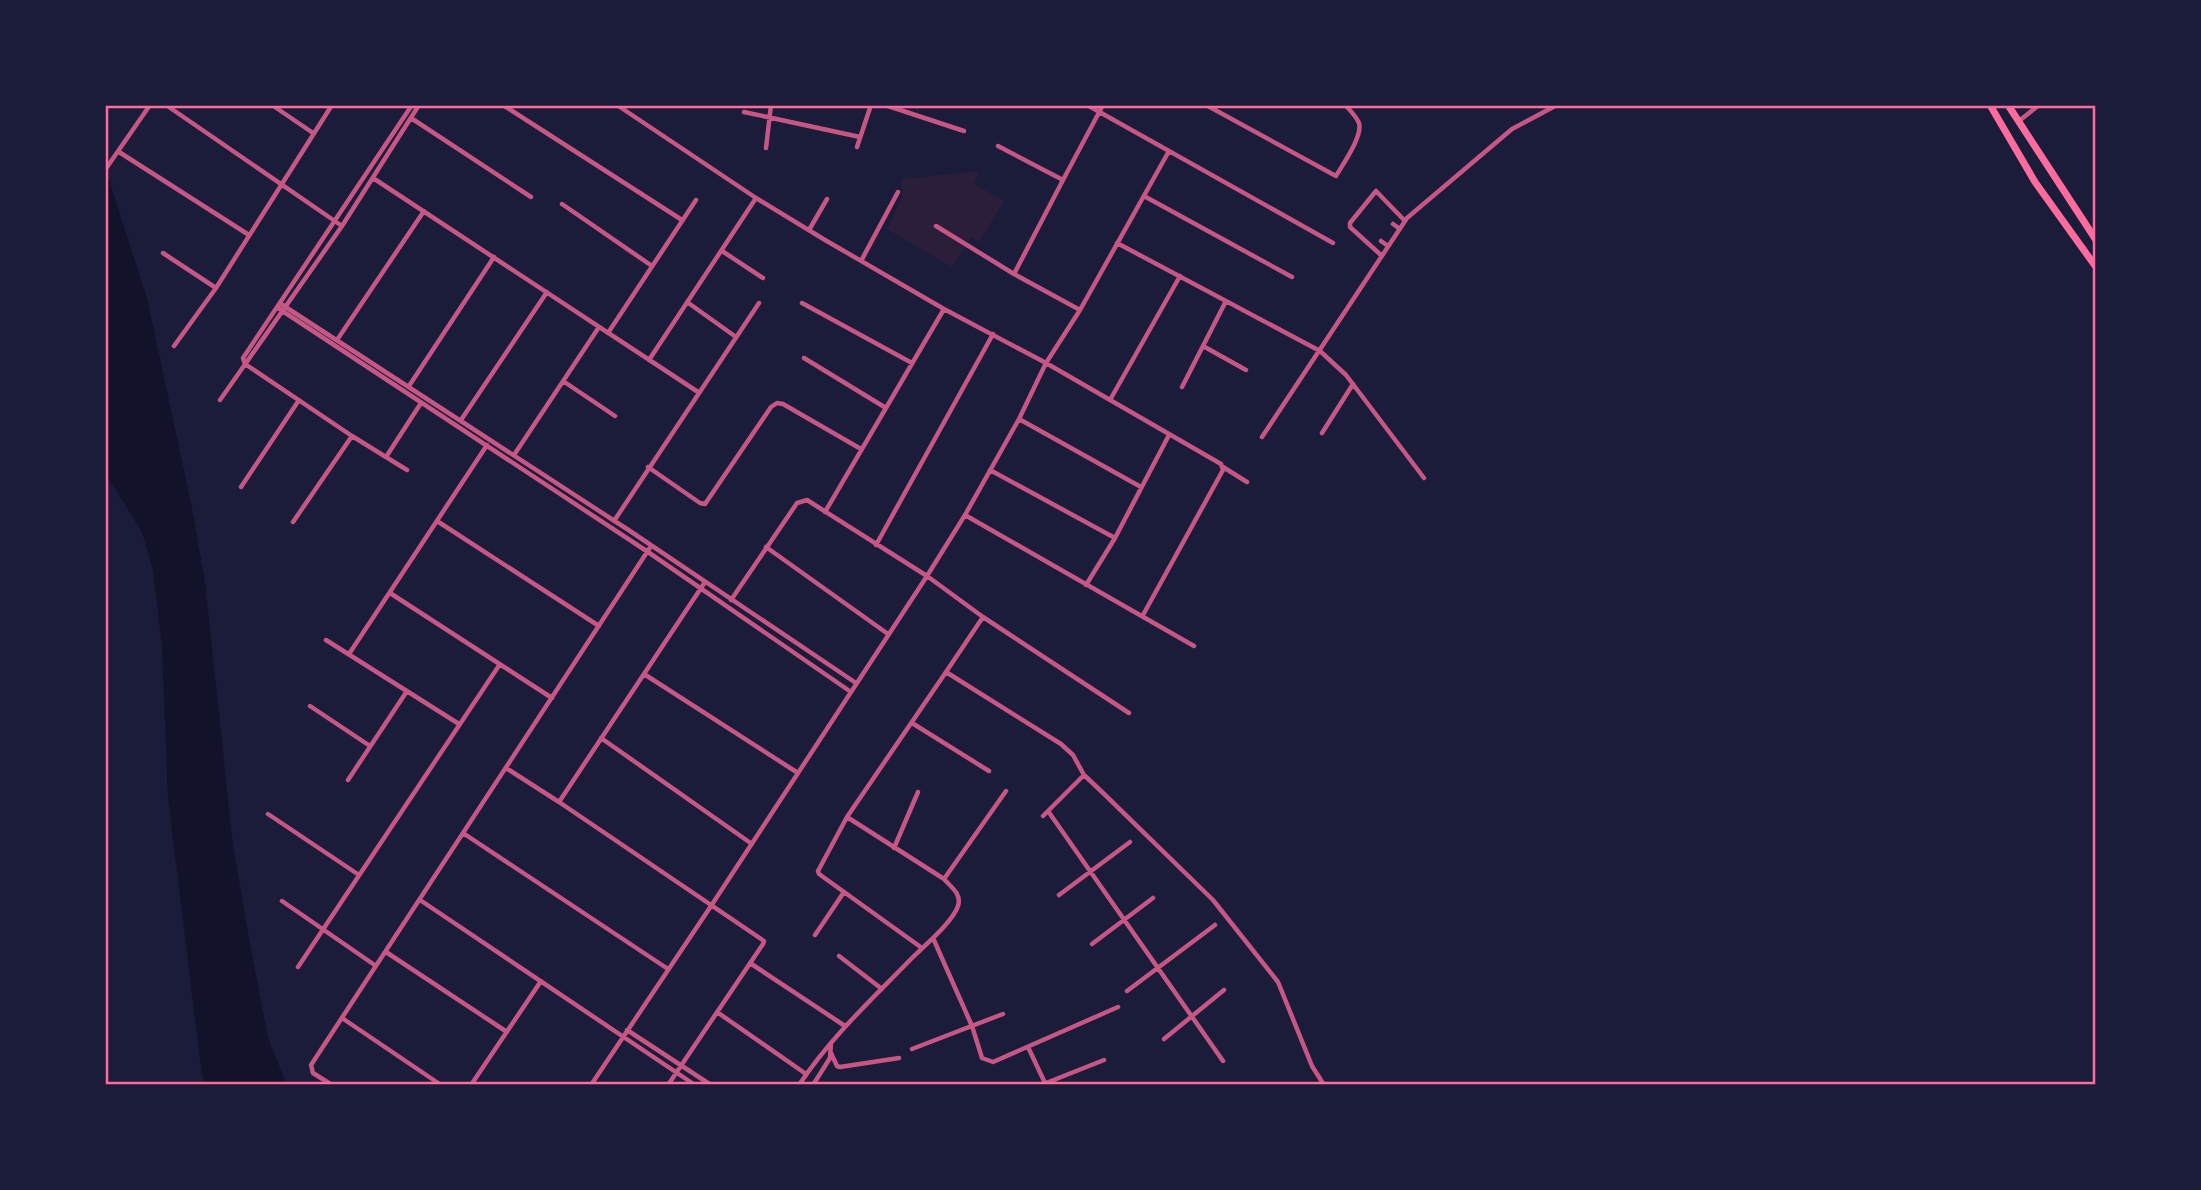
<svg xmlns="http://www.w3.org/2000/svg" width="2201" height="1190" font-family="'PT Sans',sans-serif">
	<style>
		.green { fill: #2a1e3b }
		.water { fill: #12122b }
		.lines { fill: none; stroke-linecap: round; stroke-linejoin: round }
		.minor { stroke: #c65784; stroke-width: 4.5 }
		.primary { stroke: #ff6b9d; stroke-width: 7 }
		.neatline { fill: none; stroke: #ff6b9d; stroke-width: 2.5 }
	</style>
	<rect width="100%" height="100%" fill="#1b1b3a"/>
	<path class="green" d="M980,171L974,184L1004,201L979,242L971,238L952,267L887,229L902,197L901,179Z"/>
	<path class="water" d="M105,168L147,298L191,503L205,582L233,846L250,944L268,1038L287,1085H205L202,1075L168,798L162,647L153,570L142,532L105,473Z"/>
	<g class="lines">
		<path class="minor" d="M166,105L342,226
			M272,105L313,133
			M503,105L682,220
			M617,105L756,198L825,240L944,309L1046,363L1221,464L1223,470L1143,615
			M885,105L964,131
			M1087,105L1333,243
			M1206,105L1336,176C1343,164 1363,136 1359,123C1356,116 1350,110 1345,105
			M744,112L860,137
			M411,118L531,197
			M2019,121L2039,105
			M998,146L1063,180L1014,274
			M857,147L871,105
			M766,148L771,105
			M119,152L249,235
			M105,170L150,105
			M373,178L698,392
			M1063,180L1103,105
			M1144,196L1292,277
			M562,204L652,266
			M1393,224L1400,229
			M936,226L1014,274L1080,310
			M809,230L827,199
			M1381,241L1388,246
			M1117,243L1320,351L1346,375L1424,478
			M722,251L763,278
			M163,253L216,288
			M1382,256L1350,227V223L1376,191L1405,221
			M861,261L898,192
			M687,302L736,337
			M802,303L912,363
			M281,304L630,531L856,683
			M278,308L648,552L851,692
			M608,333L696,200
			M337,340L424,211
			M174,346L216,288L332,105
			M1203,346L1246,370
			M804,358L886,408
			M649,360L756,198
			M245,364L243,358L412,105
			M245,364L352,436L407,470
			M563,381L615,416
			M409,386L494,257
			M1182,387L1226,301
			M220,400L342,226L419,105
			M1110,400L1180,276
			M1019,419L1141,487
			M461,420L547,292
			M1322,433L1353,384
			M1262,437L1407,218L1512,129L1557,105
			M514,455L599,327
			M386,457L421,403
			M648,467L700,503L705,504L771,407L777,403L783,404L861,449
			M1223,467L1247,482
			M990,470L1115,538
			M241,487L299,400
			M825,512L944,309
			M965,515L1194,646
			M437,521L599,626
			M614,521L759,303
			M293,522L352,436
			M876,545L993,334
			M766,547L888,634
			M1086,585L1115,538L1169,435
			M390,593L552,698
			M731,600L797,503L807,500L927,576L983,617L1129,713
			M983,617L946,672L1061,744L1073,755L1084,775
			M326,640L459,724
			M349,654L487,445
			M644,674L798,773
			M310,706L370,746
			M912,723L989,771
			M601,738L752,844
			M506,768L559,802L764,941L763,944L668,1085
			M348,780L407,691
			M559,802L705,582
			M1048,811L1223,1061
			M268,814L359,875
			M1043,816L1084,775L1101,791L1213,900L1278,982L1312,1066L1324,1085
			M847,817L944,879L1006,791
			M463,833L668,969
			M894,848L918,792
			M1059,895L1130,842
			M420,900L695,1085
			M282,901L376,966
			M815,935L844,892
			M933,938L972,1026L982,1058L993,1062L1118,1007
			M1092,944L1153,898
			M922,948L819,874L818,871L847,817L946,672
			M386,952L507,1032
			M839,956L882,989
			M750,963L845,1026
			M298,967L500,664
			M1127,991L1215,925
			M717,1012L806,1074
			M342,1018L441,1085
			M627,1030L711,1085
			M1164,1039L1224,990
			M1028,1047L1045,1083
			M912,1049L1003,1014
			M831,1053L837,1066L840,1067L899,1058
			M332,1085L313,1073L311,1065L651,546
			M471,1085L541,981
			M591,1085L711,906L927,576L965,515L1019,419L1046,363L1080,310L1169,151
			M799,1085C830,1038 872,999 911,959C924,946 952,923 958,906C962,894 951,887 944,879
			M813,1085L830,1058L831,1043
			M1041,1085L1104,1060"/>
		<path class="primary" d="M1990,105L2035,182L2096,267
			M2008,105L2096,240"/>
	</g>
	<rect width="2201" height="1190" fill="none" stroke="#1b1b3a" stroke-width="214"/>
	<rect x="107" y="107" width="1987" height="976" class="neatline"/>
</svg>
